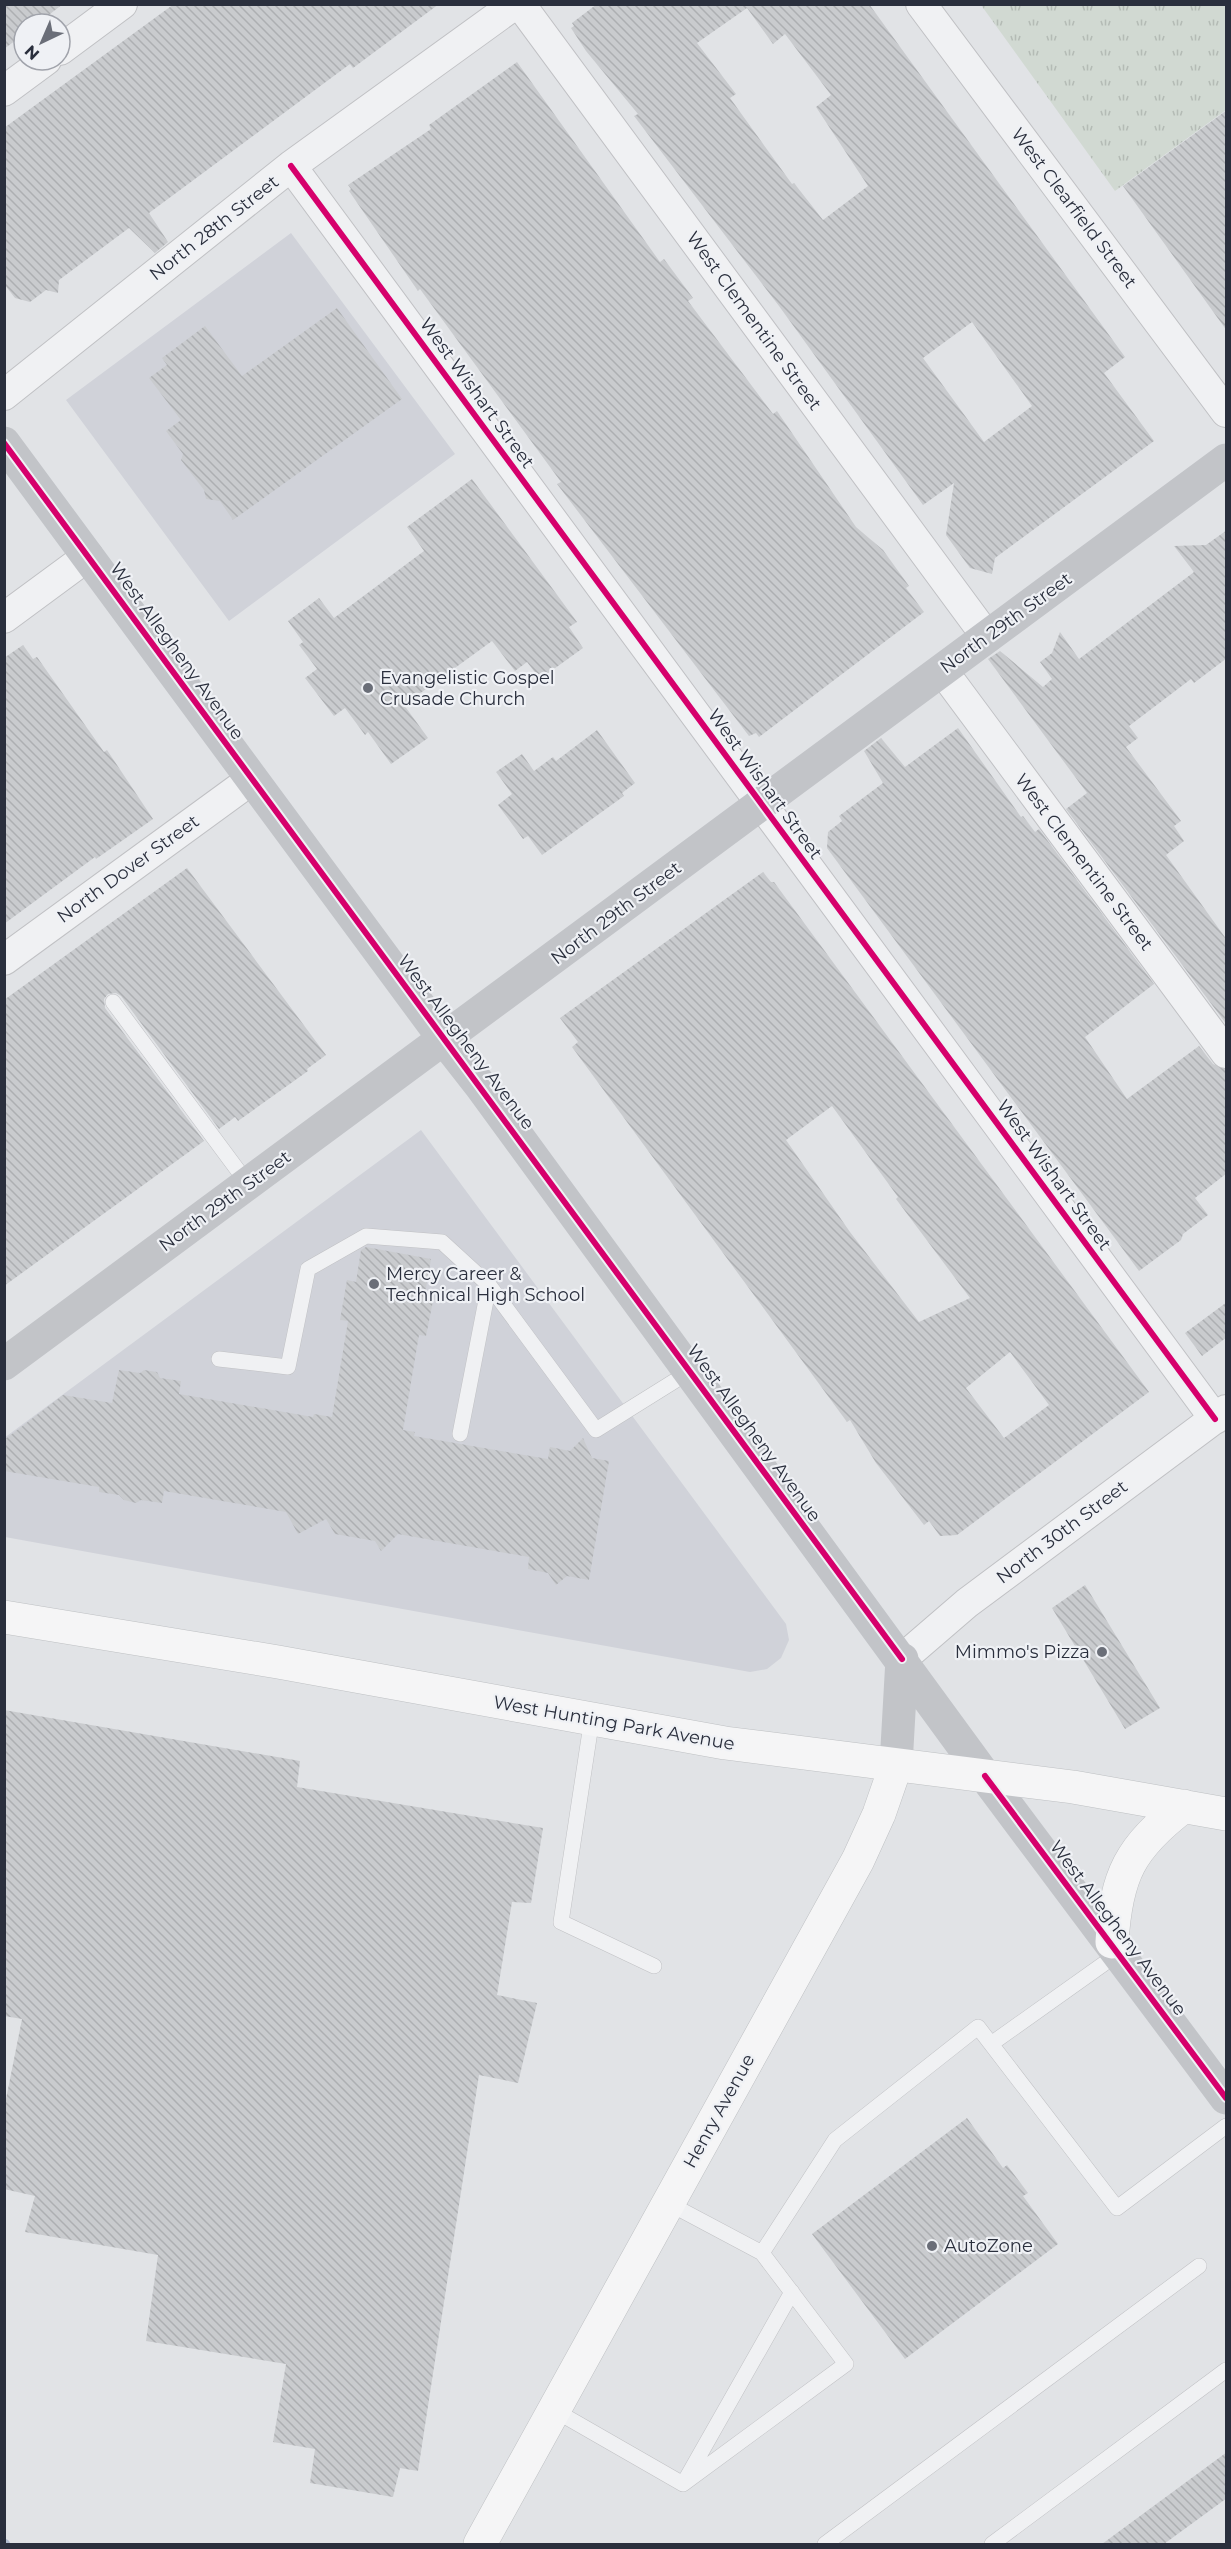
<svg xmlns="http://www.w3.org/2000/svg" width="1231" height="2549" font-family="Montserrat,sans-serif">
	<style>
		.built { fill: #d0d2d9 }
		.grass { fill: url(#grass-tufts) }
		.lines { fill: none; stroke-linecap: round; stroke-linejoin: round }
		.stream { stroke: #b1bccf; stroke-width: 10 }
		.building { fill: url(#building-back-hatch); fill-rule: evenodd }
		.lane-casing { stroke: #c0c1c4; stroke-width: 16 }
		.street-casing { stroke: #c0c1c4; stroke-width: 32 }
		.primary-casing { stroke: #bec0c3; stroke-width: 34 }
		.lane { stroke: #f0f1f3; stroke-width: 15 }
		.street { stroke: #f0f1f3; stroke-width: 30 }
		.secondary { stroke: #c2c4c8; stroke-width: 33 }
		.primary { stroke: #f5f5f6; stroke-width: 33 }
		.cycleway-casing { stroke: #eff1f5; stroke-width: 10 }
		.cycleway { stroke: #d6006c; stroke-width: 6 }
		.poi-dot { fill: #6a6e78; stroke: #eff1f5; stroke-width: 2 }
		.labels { text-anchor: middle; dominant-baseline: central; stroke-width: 4.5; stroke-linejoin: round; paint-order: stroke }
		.street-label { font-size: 18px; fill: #2a2f3d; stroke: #eff1f5 }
		.poi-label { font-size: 18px; fill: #2a2f3d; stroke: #eff1f5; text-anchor: start }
	</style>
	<defs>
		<pattern id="grass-tufts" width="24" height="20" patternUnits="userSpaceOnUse" patternTransform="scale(1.5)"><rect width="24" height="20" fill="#d1d9d2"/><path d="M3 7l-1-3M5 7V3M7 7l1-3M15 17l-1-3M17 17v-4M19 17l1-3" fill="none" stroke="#b4bbb5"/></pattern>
		<pattern id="building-back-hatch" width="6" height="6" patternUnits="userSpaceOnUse" patternTransform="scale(1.5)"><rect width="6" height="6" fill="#c9cbce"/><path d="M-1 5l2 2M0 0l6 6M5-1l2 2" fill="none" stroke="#adafb2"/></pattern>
	</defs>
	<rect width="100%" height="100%" fill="#e1e3e6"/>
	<path class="built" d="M291,233L455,454L229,621L66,400Z
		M421,1130L786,1624L789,1640L781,1658L767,1669L750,1672L5,1537L4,1438Z"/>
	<path class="grass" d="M981,5H1226V110L1115,191Z"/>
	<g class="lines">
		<path class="stream" d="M4,2544H5"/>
	</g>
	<path class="building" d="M4,4H63L37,24H24V34L4,49Z
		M174,4H439L353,68L350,64L149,213L168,242L155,253L129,228L59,280L58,293L46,290L30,302L15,298L4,284V128Z
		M597,4H869L1125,357L1104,373L1154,441L995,558L992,574L970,568L946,535L954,483L923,505L779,306L634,116L638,114L586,51L571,28L574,26L572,23ZM747,8L773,44L785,34L831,95L816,107L868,186L823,220L794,183L792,184L730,98L736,94L697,43ZM972,322L1032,406L984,442L923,358Z
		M517,62L660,262L664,259L693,298L688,301L773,414L777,411L856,527L883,550L909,586L906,588L924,612L759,737L756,733L749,736L557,484L561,482L420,289L418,291L349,191L351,189L348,185L431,129L429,125Z
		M1227,110V331L1123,186Z
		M337,308L402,399L233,520L220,501L206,499L204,490L181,460L183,454L166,431L181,420L149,378L167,365L162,358L205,326L242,376Z
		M472,479L577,622L569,627L583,648L540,679L527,662L515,671L492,641L404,705L428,738L391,764L368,732L365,735L345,708L334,716L305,678L317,669L299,645L303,642L288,621L319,598L334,618L424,551L407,527Z
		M1227,530V658L1194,683L1191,679L1129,726L1138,738L1126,747L1181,821L1174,826L1184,841L1166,855L1227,940V1025L1066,809L1087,793L988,659L1000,651L1043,687L1052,679L1040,662L1052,653L1060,632L1079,659L1194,572L1174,546L1206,545Z
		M23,645L33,659L37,657L104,752L107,750L153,819L96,859L95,857L4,924V658Z
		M958,728L1021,817L1023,816L1035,832L1039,829L1154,984L1085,1037L1127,1099L1199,1046L1213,1064L1227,1070V1173L1195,1198L1208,1215L1183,1234L1181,1240L1139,1271L827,848L828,832L842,821L839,816L883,783L864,751L881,738L905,767Z
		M597,730L635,783L622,793L624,796L542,855L528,836L523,839L498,805L512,794L496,772L522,754L534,771L553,757L556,761Z
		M187,868L326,1055L307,1069L308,1071L238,1121L235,1117L219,1129L121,996L116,993L108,994L104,999L105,1008L204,1141L4,1286V1000Z
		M763,872L771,882H774L1149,1392L957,1535L940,1536L929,1521L924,1525L876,1463L850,1420L847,1422L572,1047L578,1042L560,1018ZM832,1106L898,1197L896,1199L970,1298L919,1322L850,1232L786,1140ZM1010,1352L1049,1405L1004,1438L966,1388Z
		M366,1247L431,1259L425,1294L434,1296L426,1336L419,1335L403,1430L415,1432L414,1436L548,1459L550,1447L570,1451L583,1438L592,1458L609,1461L589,1580L567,1576L556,1585L548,1573L528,1569L529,1557L398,1534L381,1551L375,1541L335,1534L326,1519L298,1534L286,1512L164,1491L162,1503L141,1500L136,1503L124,1500L119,1495L99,1492V1487L4,1471V1440L63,1395L112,1403L119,1370L140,1373L144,1370L157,1372L160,1378L181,1381L179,1394L313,1417L314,1414L332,1417L348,1321L340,1320L347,1280L356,1282L361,1250Z
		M1227,1302V1337L1202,1356L1185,1333Z
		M1085,1585L1160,1708L1125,1729L1052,1608Z
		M4,1710L300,1761L297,1787L543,1828L531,1903L512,1902L497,1995L537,2003L518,2083L479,2075L418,2471L400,2468L393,2497L310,2483L315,2449L273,2442L286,2364L146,2341L158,2255L25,2232L35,2196L4,2189V2109L22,2019L4,2016Z
		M967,2118L1003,2168L1007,2165L1028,2193L1023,2196L1058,2244L905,2359L812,2234Z
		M1227,2452V2498L1164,2544H1102Z"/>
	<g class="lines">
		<g class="lane-casing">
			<path id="lane" d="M113,1002L248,1184
				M219,1359L288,1367L308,1269L366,1236L442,1242L489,1285
				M460,1434L489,1285L596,1430L689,1372
				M592,1718L561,1922L654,1966
				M991,2044L1119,1953
				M762,2253L835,2140L978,2027L1117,2208L1226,2126
				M554,2410L683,2484L846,2364L762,2253L668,2203
				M686,2479L792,2292
				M825,2544L1199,2266
				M992,2544L1226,2370"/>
		</g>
		<g class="street-casing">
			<path id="street" d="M520,4L987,637
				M921,4L1226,412
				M60,50L122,4
				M4,91L46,60
				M291,166L1215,1419
				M4,395L291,166L515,4
				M4,618L88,556
				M942,670L1226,1053
				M4,960L252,779
				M902,1659L967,1603L1226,1410"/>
		</g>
		<g class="primary-casing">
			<path id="primary" d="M4,1617L278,1662L725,1743L1073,1787L1226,1814
				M1112,1942C1116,1875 1130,1847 1184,1806
				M480,2544L858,1860L879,1814L896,1765"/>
		</g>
		<use href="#lane" class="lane"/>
		<use href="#street" class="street"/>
		<path class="secondary" d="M4,443L444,1039L480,1085L985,1776L1226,2098
			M4,1364L1226,460
			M896,1765L902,1659"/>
		<use href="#primary" class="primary"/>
		<g class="cycleway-casing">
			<path id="cycleway" d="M291,166L1215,1419
				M4,443L902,1659
				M985,1776L1226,2098"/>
		</g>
		<use href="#cycleway" class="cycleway"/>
	</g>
	<g class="poi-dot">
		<circle cx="368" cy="688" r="6"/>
		<circle cx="374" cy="1284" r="6"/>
		<circle cx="1102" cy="1652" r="6"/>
		<circle cx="932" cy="2246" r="6"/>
	</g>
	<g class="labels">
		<g class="street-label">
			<text transform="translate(1074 208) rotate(53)">West Clearfield Street</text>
			<text transform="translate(214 228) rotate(-38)">North 28th Street</text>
			<text transform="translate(754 321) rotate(54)">West Clementine Street</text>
			<text transform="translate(477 393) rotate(54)">West Wishart Street</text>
			<text transform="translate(1006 623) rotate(-36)">North 29th Street</text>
			<text transform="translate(177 651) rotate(54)">West Allegheny Avenue</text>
			<text transform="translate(765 784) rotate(54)">West Wishart Street</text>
			<text transform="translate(1084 862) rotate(53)">West Clementine Street</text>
			<text transform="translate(128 869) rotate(-36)">North Dover Street</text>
			<text transform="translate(616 913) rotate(-37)">North 29th Street</text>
			<text transform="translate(466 1042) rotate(53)">West Allegheny Avenue</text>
			<text transform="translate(1054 1175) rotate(54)">West Wishart Street</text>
			<text transform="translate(225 1201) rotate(-36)">North 29th Street</text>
			<text transform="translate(754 1433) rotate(54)">West Allegheny Avenue</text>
			<text transform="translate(1062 1532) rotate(-37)">North 30th Street</text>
			<text transform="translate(614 1723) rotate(10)">West Hunting Park Avenue</text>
			<text transform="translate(1118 1928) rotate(53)">West Allegheny Avenue</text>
			<text transform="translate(719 2111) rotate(-61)">Henry Avenue</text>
		</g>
		<g class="poi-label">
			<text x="380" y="678">Evangelistic Gospel<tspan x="380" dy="21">Crusade Church</tspan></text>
			<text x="386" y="1274">Mercy Career &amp;<tspan x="386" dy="21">Technical High School</tspan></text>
			<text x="1090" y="1652" text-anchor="end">Mimmo's Pizza</text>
			<text x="944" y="2246">AutoZone</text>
		</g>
	</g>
	<rect width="1231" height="2549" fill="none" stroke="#2a2f3d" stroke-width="12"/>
	<g transform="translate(42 42) rotate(224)"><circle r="28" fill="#eff1f5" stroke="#a0a3ab" stroke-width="1.5"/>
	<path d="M0-4.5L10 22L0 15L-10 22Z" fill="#6a6e78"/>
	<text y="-9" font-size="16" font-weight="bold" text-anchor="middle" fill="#2a2f3d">N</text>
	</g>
</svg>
